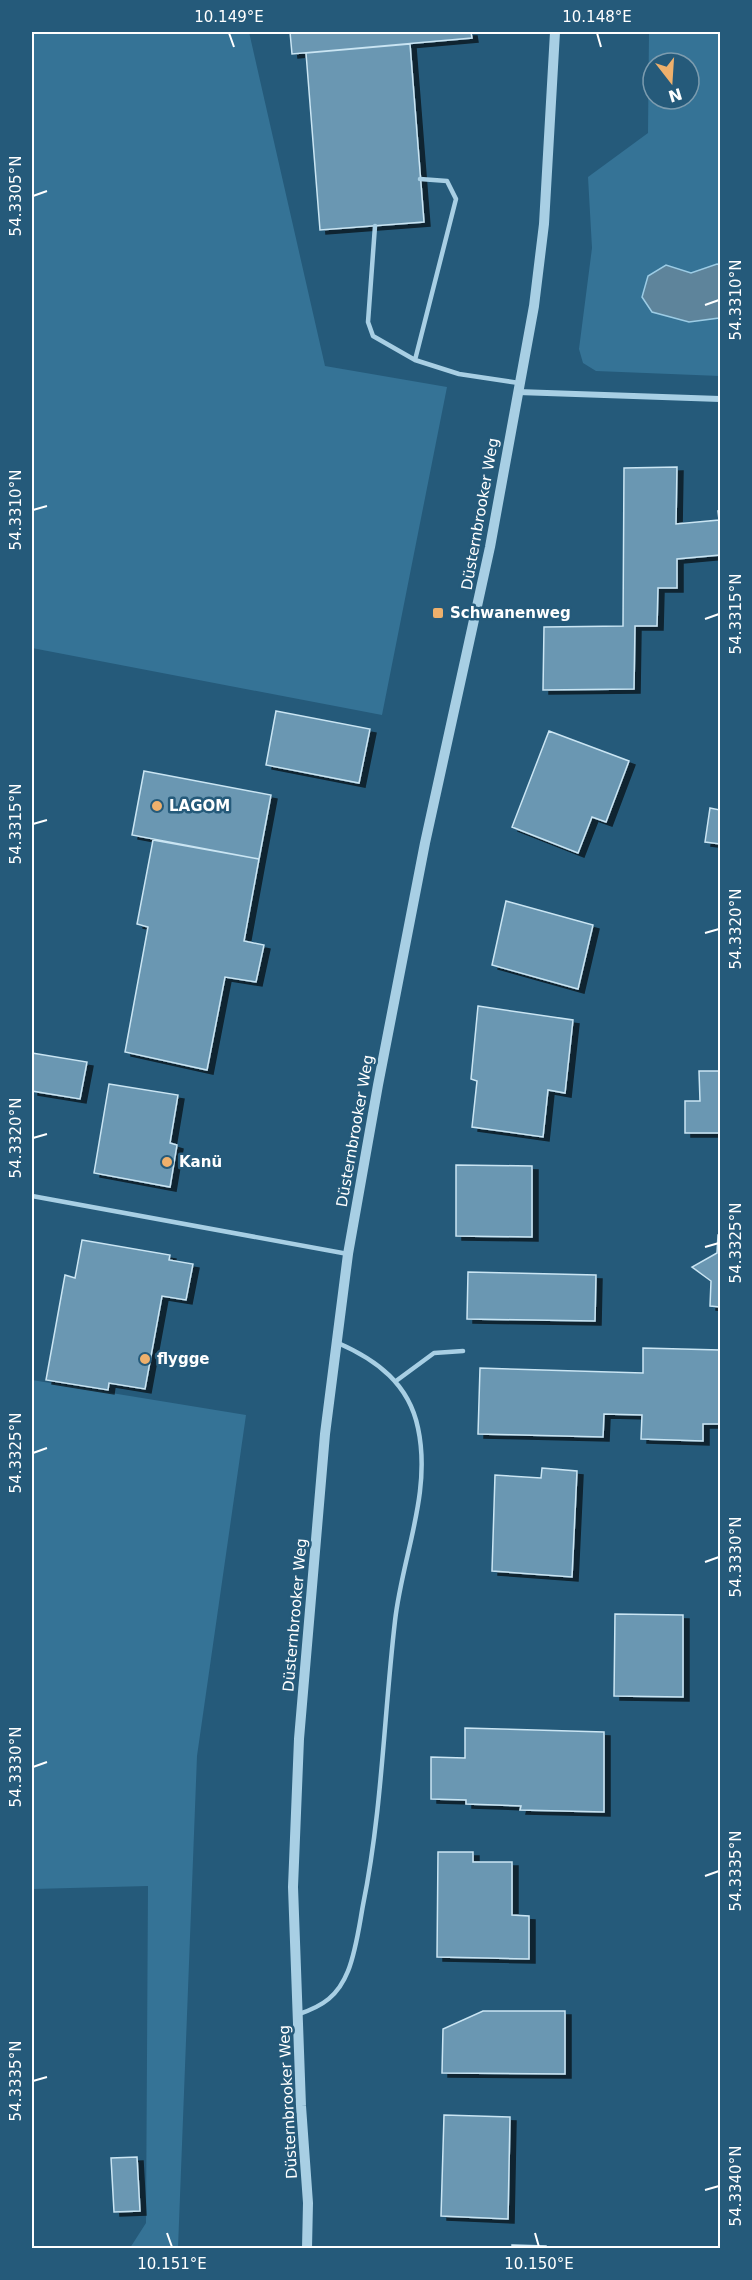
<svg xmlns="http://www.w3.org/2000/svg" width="752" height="2280" font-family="'DejaVu Sans',sans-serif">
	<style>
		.green { fill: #357396; fill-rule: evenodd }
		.water { fill: #5e849b; stroke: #9ccce5; stroke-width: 1.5 }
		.building { fill: #6a97b2; stroke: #cae5f3; stroke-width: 1.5; filter: url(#shadow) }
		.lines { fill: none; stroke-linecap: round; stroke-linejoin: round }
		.service { stroke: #a8cfe4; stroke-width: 4.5 }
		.minor { stroke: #a8cfe4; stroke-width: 6 }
		.tertiary { stroke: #a8cfe4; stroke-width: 10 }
		.ticks { fill: none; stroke: #fff; stroke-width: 2 }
		.poi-dot { fill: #eeb06c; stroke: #255a7a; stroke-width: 2 }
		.labels { text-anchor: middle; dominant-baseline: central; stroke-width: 5; stroke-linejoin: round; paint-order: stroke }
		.street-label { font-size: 15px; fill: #fff; stroke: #255a7a }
		.poi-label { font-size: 15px; font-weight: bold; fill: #fff; stroke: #255a7a; text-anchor: start }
		.neatline { fill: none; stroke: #fff; stroke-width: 2 }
		.ticks-label { font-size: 15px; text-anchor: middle; fill: #fff }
	</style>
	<defs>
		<filter id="shadow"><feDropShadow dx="6" dy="4" stdDeviation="0" flood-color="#0009"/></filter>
	</defs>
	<rect width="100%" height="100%" fill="#255a7a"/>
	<path class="green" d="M32,32H249L325,366L447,387L382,715L32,648Z
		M649,32H720V376L596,371L583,363L579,349L592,248L588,177L648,133ZM653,63H689V99H653Z
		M32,1380L246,1415L197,1756L178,2248H130L146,2223L148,1886L32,1889Z"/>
	<path class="water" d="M717,264L720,265L719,318L689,322L652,312L642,297L648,276L666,265L691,273Z"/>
	<path class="building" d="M290,32H471L472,38L292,54Z
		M410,44L424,222L320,230L306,53Z
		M677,467L676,524L719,520L718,511H720V555L677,559V588H658L657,626H635L634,689L543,690L544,627L623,626L624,468Z
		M276,711L370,729L359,783L266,765Z
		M549,731L629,761L606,822L592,817L578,853L512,827Z
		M144,771L271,795L259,859L132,835Z
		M710,808L720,810V844L705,842Z
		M153,840L259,859L244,941L264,945L256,982L225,977L207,1070L125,1052L148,927L137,924Z
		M506,901L593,925L578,989L492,965Z
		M478,1006L573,1020L565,1093L548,1090L543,1137L472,1127L477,1081L471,1079Z
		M32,1053L87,1062L80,1099L32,1091Z
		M699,1071H720V1133H685V1101H700Z
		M109,1084L178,1095L170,1143L177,1145L170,1187L94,1173Z
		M456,1165L532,1166V1237L456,1236Z
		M718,1235H720V1307L710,1306L711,1281L692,1267L717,1253Z
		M82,1240L170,1255L169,1260L193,1264L186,1300L162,1296L145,1389L109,1383L108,1390L46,1380L65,1275L75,1278Z
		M468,1272L596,1275L595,1321L467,1319Z
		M643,1348L720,1350V1424H703V1441L641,1439L642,1415L604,1414L603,1437L478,1434L480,1368L643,1373Z
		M542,1468L577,1471L572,1577L492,1571L495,1475L541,1478Z
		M615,1614L683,1615V1697L614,1696Z
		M465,1728L604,1732V1812L520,1810L521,1806L466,1804V1800L431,1799V1757L465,1758Z
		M438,1852H473V1862H512V1915L529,1916V1959L437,1957Z
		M483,2011H565V2074L442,2073L443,2029Z
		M444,2115L510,2117L508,2219L441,2216Z
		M137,2157L140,2211L114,2212L111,2158Z
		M512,2245L546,2246V2248H512Z"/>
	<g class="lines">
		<path class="service" d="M375,226L368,322L373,336L415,360L459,374L519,383
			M415,360L456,199L447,181L420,179
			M32,1196L348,1254
			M396,1381L434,1353L463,1351
			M299,2014C323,2006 338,1996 348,1971C356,1951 359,1927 363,1905C382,1812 384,1715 395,1621C402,1557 432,1493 418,1428C409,1384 377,1360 338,1343"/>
		<path class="minor" d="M518,392L720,399"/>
		<path class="tertiary" d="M307,2248L308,2203L301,2106L293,1887L299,1739L325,1434L348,1254L378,1085L425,843L490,547L534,306L544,224L555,32"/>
	</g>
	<path class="ticks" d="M229,33L234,47M597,33L601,47M33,196L47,191M705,305L719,300M33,510L47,506M705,619L719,614M33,824L47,820M705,933L719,929M33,1138L47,1134M705,1247L719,1243M33,1453L47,1448M705,1562L719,1557M33,1767L47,1762M705,1876L719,1871M33,2081L47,2077M705,2190L719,2186M167,2233L172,2247M535,2233L539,2247"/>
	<g class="poi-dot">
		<rect x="432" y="607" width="12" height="12" rx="3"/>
		<circle cx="157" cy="806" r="6"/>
		<circle cx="167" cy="1162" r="6"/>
		<circle cx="145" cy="1359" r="6"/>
	</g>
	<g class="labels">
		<g class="street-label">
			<text transform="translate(480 514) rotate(-80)">Düsternbrooker Weg</text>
			<text transform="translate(355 1131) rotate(-80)">Düsternbrooker Weg</text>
			<text transform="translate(295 1615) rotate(-85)">Düsternbrooker Weg</text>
			<text transform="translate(288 2102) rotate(-93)">Düsternbrooker Weg</text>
		</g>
		<g class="poi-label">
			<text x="450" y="613">Schwanenweg</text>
			<text x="169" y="806">LAGOM</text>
			<text x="179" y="1162">Kanü</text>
			<text x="157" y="1359">flygge</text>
		</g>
	</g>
	<rect width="752" height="2280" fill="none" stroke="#255a7a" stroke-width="66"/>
	<g transform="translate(671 81) rotate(163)"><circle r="28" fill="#255a7a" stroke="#7c9caf" stroke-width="1.5"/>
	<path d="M0-4.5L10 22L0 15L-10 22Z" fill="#eeb06c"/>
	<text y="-9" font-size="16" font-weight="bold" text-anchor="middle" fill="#ffffff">N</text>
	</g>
	<rect x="33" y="33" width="686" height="2214" class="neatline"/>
	<g class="ticks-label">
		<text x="229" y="22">10.149°E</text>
		<text x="597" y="22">10.148°E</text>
		<text transform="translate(16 196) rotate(-90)" y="5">54.3305°N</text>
		<text transform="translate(736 300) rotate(-90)" y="5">54.3310°N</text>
		<text transform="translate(16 510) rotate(-90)" y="5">54.3310°N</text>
		<text transform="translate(736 614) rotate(-90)" y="5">54.3315°N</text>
		<text transform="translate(16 824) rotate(-90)" y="5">54.3315°N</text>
		<text transform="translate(736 929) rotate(-90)" y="5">54.3320°N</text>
		<text transform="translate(16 1138) rotate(-90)" y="5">54.3320°N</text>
		<text transform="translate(736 1243) rotate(-90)" y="5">54.3325°N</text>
		<text transform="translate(16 1453) rotate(-90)" y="5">54.3325°N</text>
		<text transform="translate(736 1557) rotate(-90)" y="5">54.3330°N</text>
		<text transform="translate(16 1767) rotate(-90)" y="5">54.3330°N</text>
		<text transform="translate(736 1871) rotate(-90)" y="5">54.3335°N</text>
		<text transform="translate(16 2081) rotate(-90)" y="5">54.3335°N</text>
		<text transform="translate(736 2186) rotate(-90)" y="5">54.3340°N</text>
		<text x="172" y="2269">10.151°E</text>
		<text x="539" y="2269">10.150°E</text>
	</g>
</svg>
